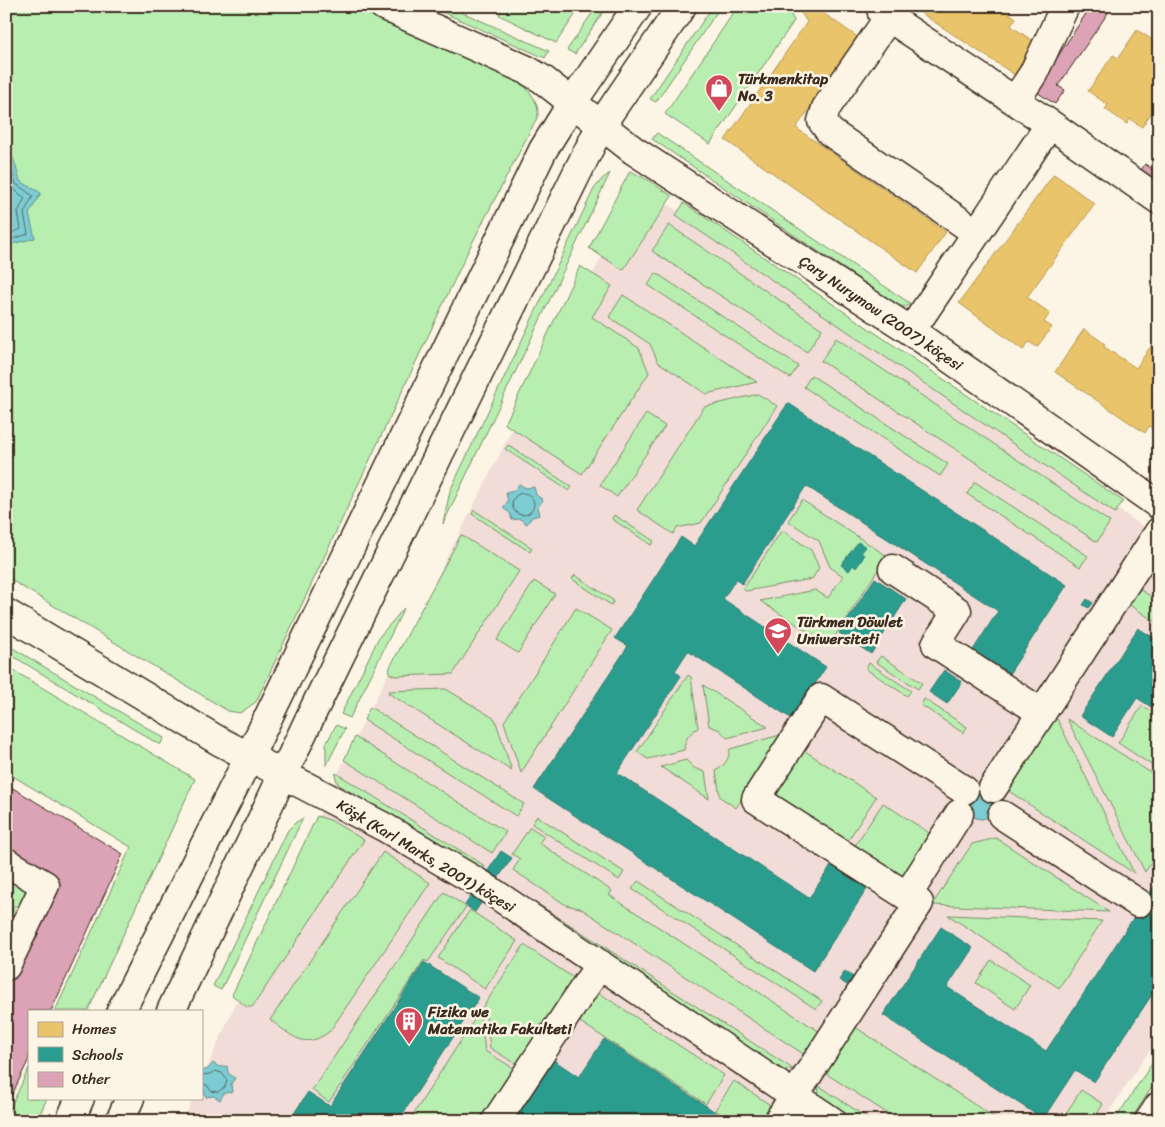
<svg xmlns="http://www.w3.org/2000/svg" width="1165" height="1127" font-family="Sriracha,sans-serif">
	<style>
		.built { fill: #f2dcd7 }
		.green { fill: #b8efb1; stroke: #7a8c68 }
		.water { fill: #7ccdd3; stroke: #628c8b }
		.homes { fill: #e9c46a; stroke: #b59653 }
		.schools { fill: #2a9d8f; stroke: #2f7a6d }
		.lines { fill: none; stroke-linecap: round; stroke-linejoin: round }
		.shore { stroke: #556b66; stroke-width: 1 }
		.building { fill: #dba3b5; stroke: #3b2a1e }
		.minor-casing { stroke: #3b2a1e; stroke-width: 31 }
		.major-casing { stroke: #3b2a1e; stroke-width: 31 }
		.minor { stroke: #fcf5e5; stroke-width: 28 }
		.major { stroke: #fcf5e5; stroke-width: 28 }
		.labels { text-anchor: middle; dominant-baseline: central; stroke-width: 5; stroke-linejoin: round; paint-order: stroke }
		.poi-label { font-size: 15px; font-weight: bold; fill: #3b2a1e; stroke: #fcf5e5; text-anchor: start }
		.street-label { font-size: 15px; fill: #3b2a1e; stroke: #fcf5e5 }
	</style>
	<rect width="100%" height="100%" fill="#fcf5e5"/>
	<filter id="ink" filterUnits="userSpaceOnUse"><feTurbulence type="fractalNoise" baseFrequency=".02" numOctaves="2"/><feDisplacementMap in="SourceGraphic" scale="10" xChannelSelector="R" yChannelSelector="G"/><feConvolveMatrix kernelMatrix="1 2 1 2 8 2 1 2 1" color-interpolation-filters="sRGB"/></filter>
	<g filter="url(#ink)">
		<path class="built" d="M639,185L1159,537V1036L1103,1121H183L193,1098H201V1081L338,773L515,424Z"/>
		<path class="green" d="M6,6H350L521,84C531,91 539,103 538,116L469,249L256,702L240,713L228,711L6,577Z
			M429,6H448L549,51L545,58Z
			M503,6H581L556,43L499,15Z
			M597,6H607L575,54L567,50Z
			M713,6H721L656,102L650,99Z
			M738,6H790L789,11L794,21L710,144L665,114Z
			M657,133L911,304L905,307L899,306L652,139Z
			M630,171L648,180L672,196L623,270L589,248Z
			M610,173L443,524L450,491L594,189L602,179Z
			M684,203L1123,501L1115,513L676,215Z
			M669,225L822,329L807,352L652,251Z
			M580,266L612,286L592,317L639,348L649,373L582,474L505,424Z
			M656,273L798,366L790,378L648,285Z
			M623,295L757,382L706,394L658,362L650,344L609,317Z
			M836,338L1110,522L1097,542L821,361Z
			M811,375L948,464L940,476L804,387Z
			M758,394L777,406L701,523L677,528L673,534L637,510L704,407Z
			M646,414L665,426L617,497L600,485Z
			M508,445L572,487L569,491L505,449Z
			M975,482L1088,556L1080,567L967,494Z
			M802,500L887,556L829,645L760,601L815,590L828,598L843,576L830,567L819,541L788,521Z
			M474,510L532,548L530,552L472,514Z
			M614,515L654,541L651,545L612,519Z
			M782,530L811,550L819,568L812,579L746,591L743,589Z
			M461,535L519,571L453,674L395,676L389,673L390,667Z
			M1159,557V582L1147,574Z
			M575,575L614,601L611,605L572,579Z
			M534,581L555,594L518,653L497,640Z
			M1138,588L1159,602V624L1128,604Z
			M404,608L350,718L341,714L379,637Z
			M576,608L612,630L521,773L504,722Z
			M6,644L164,738L160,745L6,652Z
			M881,656L922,683L918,689L876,662Z
			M869,663L911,691L907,696L866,669Z
			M6,666L195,779L88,1011H55L131,847L6,772Z
			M688,675L691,677L698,728C689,733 685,739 684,750L648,759L637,752Z
			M703,685L768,727L727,738L720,730L709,726Z
			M446,689L495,719L512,771L388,693L389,691Z
			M924,699L967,727L963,733L921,705Z
			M1142,706L1159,716V770L1118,743Z
			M370,707L524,804L516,816L364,720Z
			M1056,717L1134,873L1007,790Z
			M1067,719L1159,778V851L1145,872Z
			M336,725L345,729L326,766V744Z
			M780,735L783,737L736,808L720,797L716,771C725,765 729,759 730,749Z
			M355,737L506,832L492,853L344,760Z
			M802,749L876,797L845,845L771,797Z
			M686,760L694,768L705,772L709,799L661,767Z
			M336,773L485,866L480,873L338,784L335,775Z
			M883,803L931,834L900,881L852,850Z
			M317,816L330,820L364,840L253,1006L251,1007H247L232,995Z
			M537,816L624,872L619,880L532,824Z
			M303,818L221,990L213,986L288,830L295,823Z
			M530,827L544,836L539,843L612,891L609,895L820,1032L805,1055L580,908L566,905L513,870L520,859L512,854Z
			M996,838L1109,912L932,905L972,844Z
			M383,852L430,883L330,1031C304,1051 293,1036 270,1020Z
			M6,874L39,888C29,897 21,909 6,907Z
			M638,881L822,1001L816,1009L632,889Z
			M444,892L466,907L428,962L424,960L329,1102L312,1090Z
			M538,904L793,1069L782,1071L533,911Z
			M20,909L6,956V910Z
			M470,910L517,941L485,989L438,958Z
			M948,915L1102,921L1059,988Z
			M524,945L575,979L518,1065L490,1048L486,1016L481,1010Z
			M991,960L1030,985L1015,1009L976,983Z
			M596,991L724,1075L706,1104L577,1020Z
			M478,1014L481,1021L485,1051L515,1069L481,1121H409Z
			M855,1027L1000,1121H899L825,1073Z
			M1159,1053V1076L1130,1121H1114Z
			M29,1068V1098H47L37,1121H6V1117Z
			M734,1081L769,1104V1110L762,1121H728L729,1119L715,1110Z
			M818,1085L872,1121H856L822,1099L819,1094Z
			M1081,1090L1103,1104L1093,1121H1061Z"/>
		<path class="water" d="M13,157L20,181L41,193L29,214L35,238L12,244L6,254V159Z
			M519,484L526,488L534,487L536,495L543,500L538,507L540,515L532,517L527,524L520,519L512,520L510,513L503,508L508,501L506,493L514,491Z
			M968 806a13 13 0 1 1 26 0a13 13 0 1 1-26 0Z
			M213,1063L219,1067L227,1066L228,1073L235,1078L231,1084L232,1092L224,1093L220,1100L214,1096L206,1097L204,1090L201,1087V1071L208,1069Z"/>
		<path class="homes" d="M799,6H813L859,38L796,128L946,232L917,273L725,140L807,22L801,13Z
			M910,6H999L1016,18L1011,26L1036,43L1025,80L1016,74L1015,75Z
			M1153,6H1159V18L1150,11Z
			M1137,30L1159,44V101L1142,127L1130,119L1127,124L1105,109L1108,105L1088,91L1113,55L1118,58Z
			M1054,174L1095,204L1027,297L1050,313L1044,322L1052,327L1037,347L1029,342L1023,350L959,303Z
			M1084,329L1105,344L1103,346L1136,368L1151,346L1159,351V427L1156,431L1149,426L1145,433L1055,372Z"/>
		<path class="schools" d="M788,403L1067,585L1009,674L973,650L998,611L806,486L742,584L736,579L723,599L826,667L792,719L688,651L675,671L681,676L617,773L809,898L835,860L871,883L813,971L534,789L628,646L615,638L681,537L694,546Z
			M858,542L866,547L861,553L864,555L863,558L856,568L853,565L849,571L841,565Z
			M875,578L906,599L871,654L839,633Z
			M1087,599L1093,603L1089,608L1083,605Z
			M1138,628L1159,641V712L1137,698L1112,737L1080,716Z
			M944,670L962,682L947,704L929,692Z
			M501,851L512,858L475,912L465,905Z
			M1159,879V984L1094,1082L1075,1070L1043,1119L883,1015L941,927L973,948L947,987L1046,1051Z
			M424,962L479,998L398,1121H289L308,1092L330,1106Z
			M845,971L853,977L847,985L839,980Z
			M604,1039L723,1117L721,1121H526L516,1114L552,1059L579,1077Z"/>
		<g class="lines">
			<path class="shore" d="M6,164L10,165L16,184L33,196L24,213L28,234L10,240L6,244
				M6,174L11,187L25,198L18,212L21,229L6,235
				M512 504a11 11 0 1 1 22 0a11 11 0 1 1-22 0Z
				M201,1075L210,1074L215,1071L222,1073L227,1080L225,1087L218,1092L211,1091L207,1085L201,1084"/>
		</g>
		<path class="building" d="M1091,6H1098L1108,13L1058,86L1065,90L1055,104L1035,91Z
			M1145,164L1157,172L1152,180L1140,172Z
			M6,784L123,854L51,1011H29V1059L6,1107V1037L9,1030L6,1029V978L54,875L6,846Z"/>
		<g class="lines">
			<g class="minor-casing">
				<path id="minor" d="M384,6L527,70L542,79L633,150L911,331L1159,505
					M881,6L882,13L1050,124L911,331
					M889,17L826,108L822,121L830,132L977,233
					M1015,101L1033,74L1065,6
					M1050,124L1159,200
					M893,569L957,611L936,644L1042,713
					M6,613L219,741L384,827L482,885L832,1121
					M993,788L1159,532
					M1002,815L1138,903
					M6,862L45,885L6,966
					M907,896L756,799L821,698L964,790
					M496,1121L600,964
					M778,1121L919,903L907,896L959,814
					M1149,1121L1159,1106"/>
			</g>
			<g class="major-casing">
				<path id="major" d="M121,1011L249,757L543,150L572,103L638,6
					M171,1011L315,707L580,167L601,125L682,6
					M70,1121L80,1098
					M120,1121L130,1098"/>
			</g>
			<use href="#minor" class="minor"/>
			<use href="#major" class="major"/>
		</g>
	</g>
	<defs>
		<g id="shop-pin" transform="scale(1.4375)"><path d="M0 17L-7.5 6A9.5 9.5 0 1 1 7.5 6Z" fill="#d1495b" stroke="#fcf5e5"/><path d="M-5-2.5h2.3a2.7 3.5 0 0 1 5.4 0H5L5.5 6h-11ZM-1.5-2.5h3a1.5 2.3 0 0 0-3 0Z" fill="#fff"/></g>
		<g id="university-pin" transform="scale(1.4375)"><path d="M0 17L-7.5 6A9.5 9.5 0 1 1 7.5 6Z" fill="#d1495b" stroke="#fcf5e5"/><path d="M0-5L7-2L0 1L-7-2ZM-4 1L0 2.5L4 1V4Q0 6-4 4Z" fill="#fff"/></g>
		<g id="building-pin" transform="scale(1.4375)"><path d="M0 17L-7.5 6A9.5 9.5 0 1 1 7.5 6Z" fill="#d1495b" stroke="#fcf5e5"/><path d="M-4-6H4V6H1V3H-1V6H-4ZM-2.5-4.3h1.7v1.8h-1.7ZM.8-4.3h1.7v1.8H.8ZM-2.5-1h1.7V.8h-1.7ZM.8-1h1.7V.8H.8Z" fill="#fff"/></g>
	</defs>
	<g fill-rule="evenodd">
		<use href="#shop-pin" x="719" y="88"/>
		<use href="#university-pin" x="778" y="631"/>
		<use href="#building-pin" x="409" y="1021"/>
	</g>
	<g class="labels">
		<g class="poi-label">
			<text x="738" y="79">Türkmenkitap<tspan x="738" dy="17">No. 3</tspan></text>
			<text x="797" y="622">Türkmen Döwlet<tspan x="797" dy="17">Uniwersiteti</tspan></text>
			<text x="428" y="1012">Fizika we<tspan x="428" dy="17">Matematika Fakulteti</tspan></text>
		</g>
		<g class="street-label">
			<text transform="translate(881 313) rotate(34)">Çary Nurymow (2007) köçesi</text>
			<text transform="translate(426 856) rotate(31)">Köşk (Karl Marks, 2001) köçesi</text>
		</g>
	</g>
	<rect width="1165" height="1127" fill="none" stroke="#fcf5e5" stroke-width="25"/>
	<rect x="12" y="12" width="1140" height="1102" fill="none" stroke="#3b2a1e" stroke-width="2" filter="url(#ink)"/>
	<rect x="28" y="1010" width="175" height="90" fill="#fcf5e5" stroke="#afa495"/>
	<rect x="38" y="1022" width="25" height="15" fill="#e9c46a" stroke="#afa495"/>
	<text x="72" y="1034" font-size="15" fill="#3b2a1e">Homes</text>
	<rect x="38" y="1047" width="25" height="15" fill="#2a9d8f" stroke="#afa495"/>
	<text x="72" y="1060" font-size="15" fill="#3b2a1e">Schools</text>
	<rect x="38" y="1072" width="25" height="15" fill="#dba3b5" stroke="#afa495"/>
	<text x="72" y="1084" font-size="15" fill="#3b2a1e">Other</text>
</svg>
